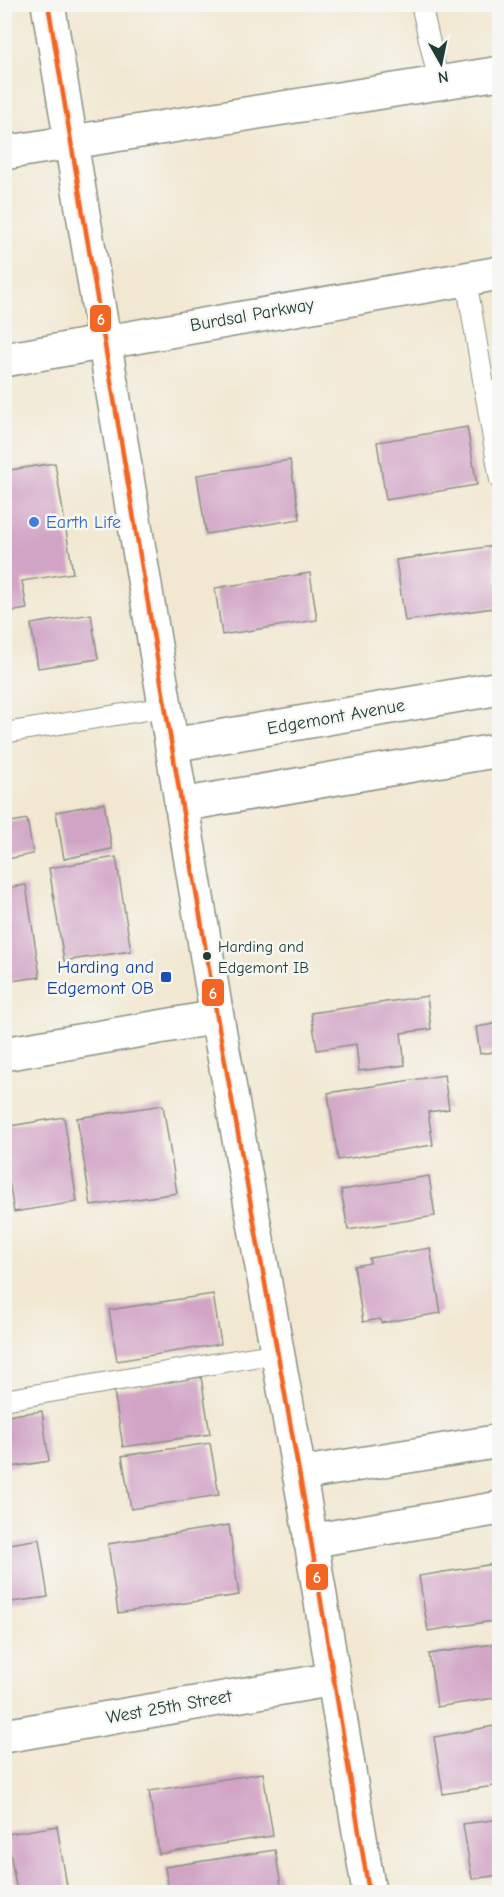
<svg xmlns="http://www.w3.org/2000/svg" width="504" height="1897" font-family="'Comic Neue',sans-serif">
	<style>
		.building { fill: #d1a4c6 }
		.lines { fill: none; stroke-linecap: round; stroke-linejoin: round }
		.lane-casing { stroke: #889283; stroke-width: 22 }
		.street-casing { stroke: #889283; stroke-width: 36 }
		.secondary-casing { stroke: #889283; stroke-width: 36 }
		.lane { stroke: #fff; stroke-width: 20 }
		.street { stroke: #fff; stroke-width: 33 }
		.secondary { stroke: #fff; stroke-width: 33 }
		.bus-1-casing { stroke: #f6f6f2; stroke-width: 9 }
		.bus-1 { stroke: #f26522; stroke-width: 4.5 }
		.shop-dot { fill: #3f7fe0; stroke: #f6f6f2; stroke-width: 2 }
		.bus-dot { fill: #1f3d34; stroke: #f6f6f2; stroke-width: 2 }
		.transit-dot { fill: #1a4fb4; stroke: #f6f6f2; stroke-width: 2 }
		.labels { text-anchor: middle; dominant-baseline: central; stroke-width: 5; stroke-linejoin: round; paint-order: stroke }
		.bus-label { font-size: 16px; fill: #1f3d34; stroke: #f6f6f2; text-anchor: start }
		.street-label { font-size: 18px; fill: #1f3d34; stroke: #f6f6f2 }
		.shop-label { font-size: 18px; fill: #366cbe; stroke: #f6f6f2; text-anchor: start }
		.transit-label { font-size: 18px; fill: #164399; stroke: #f6f6f2; text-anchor: end }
		.line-badge { stroke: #f6f6f2; stroke-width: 2 }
		.badge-label { font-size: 16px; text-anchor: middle; font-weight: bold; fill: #fff }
	</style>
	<rect width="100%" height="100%" fill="#f6f6f2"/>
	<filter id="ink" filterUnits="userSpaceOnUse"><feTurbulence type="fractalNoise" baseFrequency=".0167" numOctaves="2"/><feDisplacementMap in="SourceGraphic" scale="12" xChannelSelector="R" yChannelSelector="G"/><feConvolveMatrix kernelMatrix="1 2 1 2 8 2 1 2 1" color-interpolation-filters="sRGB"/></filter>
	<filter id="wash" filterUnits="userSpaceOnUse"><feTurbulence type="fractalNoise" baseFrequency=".008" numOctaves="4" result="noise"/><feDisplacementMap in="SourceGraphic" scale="24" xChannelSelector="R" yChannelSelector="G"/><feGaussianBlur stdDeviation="1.35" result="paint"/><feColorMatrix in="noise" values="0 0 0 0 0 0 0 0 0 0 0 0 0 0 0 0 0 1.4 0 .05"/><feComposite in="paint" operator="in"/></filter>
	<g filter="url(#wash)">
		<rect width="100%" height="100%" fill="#f2e8d2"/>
		<g id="blocks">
			<path class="building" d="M467,427L477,485L386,500L377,442Z
				M290,460L300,519L206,534L197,475Z
				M55,463L73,573L22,581L27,609L4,613V471Z
				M493,546L500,607L405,621L396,560Z
				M310,573L317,620L222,635L215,588Z
				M91,614L98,659L38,668L31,624Z
				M104,803L112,849L64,859L56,812Z
				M27,819L33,854L7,859L5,823Z
				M116,857L131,951L64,961L49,868Z
				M26,885L40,977L4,982V888Z
				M427,996L431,1029L401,1033L405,1065L359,1071L356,1044L317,1050L311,1013Z
				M500,1023V1051L480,1054L476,1027Z
				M444,1075L449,1109L428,1112L433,1145L338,1160L328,1093Z
				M163,1105L177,1193L91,1206L77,1118Z
				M64,1117L77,1202L14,1212L4,1151V1127Z
				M429,1176L435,1216L348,1230L341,1190Z
				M430,1248L441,1313L381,1323L380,1319L363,1322L354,1266L370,1263L369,1258Z
				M213,1294L221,1344L117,1361L109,1310Z
				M201,1377L210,1434L123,1447L114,1391Z
				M42,1411L49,1461L4,1468V1416Z
				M210,1443L219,1495L131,1509L122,1456Z
				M229,1525L239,1595L118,1613L108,1544Z
				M39,1539L48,1597L4,1603V1545Z
				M500,1563V1620L428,1631L419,1576Z
				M500,1643V1697L437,1707L429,1654Z
				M500,1725V1785L443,1794L434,1737Z
				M263,1773L273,1836L159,1854L149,1791Z
				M500,1819V1875L472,1879L463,1824Z
				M57,1826L68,1892H17L7,1834Z
				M275,1850L282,1892H169L165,1867Z"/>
		</g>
	</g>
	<g filter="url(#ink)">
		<use href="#blocks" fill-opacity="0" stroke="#889283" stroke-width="1.5"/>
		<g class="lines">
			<g class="lane-casing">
				<path id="lane" d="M421,4L439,83
					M466,279L500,480
					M4,733L166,707
					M4,1400L277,1353"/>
			</g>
			<g class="street-casing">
				<path id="street" d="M172,745L500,688
					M181,805L500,750
					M4,1054L217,1017
					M299,1474L500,1441
					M310,1541L500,1508
					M4,1736L334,1679"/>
			</g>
			<g class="secondary-casing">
				<path id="secondary" d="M48,4L217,1017L306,1511L369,1892
					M4,153L500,73
					M4,360L500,273"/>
			</g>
			<use href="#lane" class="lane"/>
			<use href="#street" class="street"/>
			<use href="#secondary" class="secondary"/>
			<g class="bus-1-casing">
				<path id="bus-1" d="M48,4L217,1017L306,1511L369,1892"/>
			</g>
			<use href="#bus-1" class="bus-1"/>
		</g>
	</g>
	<circle class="shop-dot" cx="34" cy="522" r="6"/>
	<circle class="bus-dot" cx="207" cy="956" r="5"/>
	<rect class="transit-dot" x="160" y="971" width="12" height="12" rx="3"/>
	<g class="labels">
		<g class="bus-label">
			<text x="218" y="947">Harding and<tspan x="218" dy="21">Edgemont IB</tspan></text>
		</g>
		<g class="street-label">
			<text transform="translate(252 315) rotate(-10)">Burdsal Parkway</text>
			<text transform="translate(336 717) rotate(-10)">Edgemont Avenue</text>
			<text transform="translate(169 1707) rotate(-10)">West 25th Street</text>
		</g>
		<g class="shop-label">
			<text x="46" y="522">Earth Life</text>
		</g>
		<g class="transit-label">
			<text x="154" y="967">Harding and<tspan x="154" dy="21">Edgemont OB</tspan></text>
		</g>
	</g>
	<g class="line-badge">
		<rect x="89" y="304" width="23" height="29" rx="6" fill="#f26522"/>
		<rect x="201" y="978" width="24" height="29" rx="6" fill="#f26522"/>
		<rect x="305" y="1563" width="24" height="28" rx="6" fill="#f26522"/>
	</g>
	<g class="badge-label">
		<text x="101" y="325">6</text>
		<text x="213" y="999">6</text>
		<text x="317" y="1583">6</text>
	</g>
	<rect width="504" height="1897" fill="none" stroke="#f6f6f2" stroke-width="24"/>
	<g transform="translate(441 63) rotate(171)" stroke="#f6f6f2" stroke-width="4.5" paint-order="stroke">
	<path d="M0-4.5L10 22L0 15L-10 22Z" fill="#1f3d34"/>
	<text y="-9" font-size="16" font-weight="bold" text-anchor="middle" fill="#1f3d34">N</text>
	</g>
</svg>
